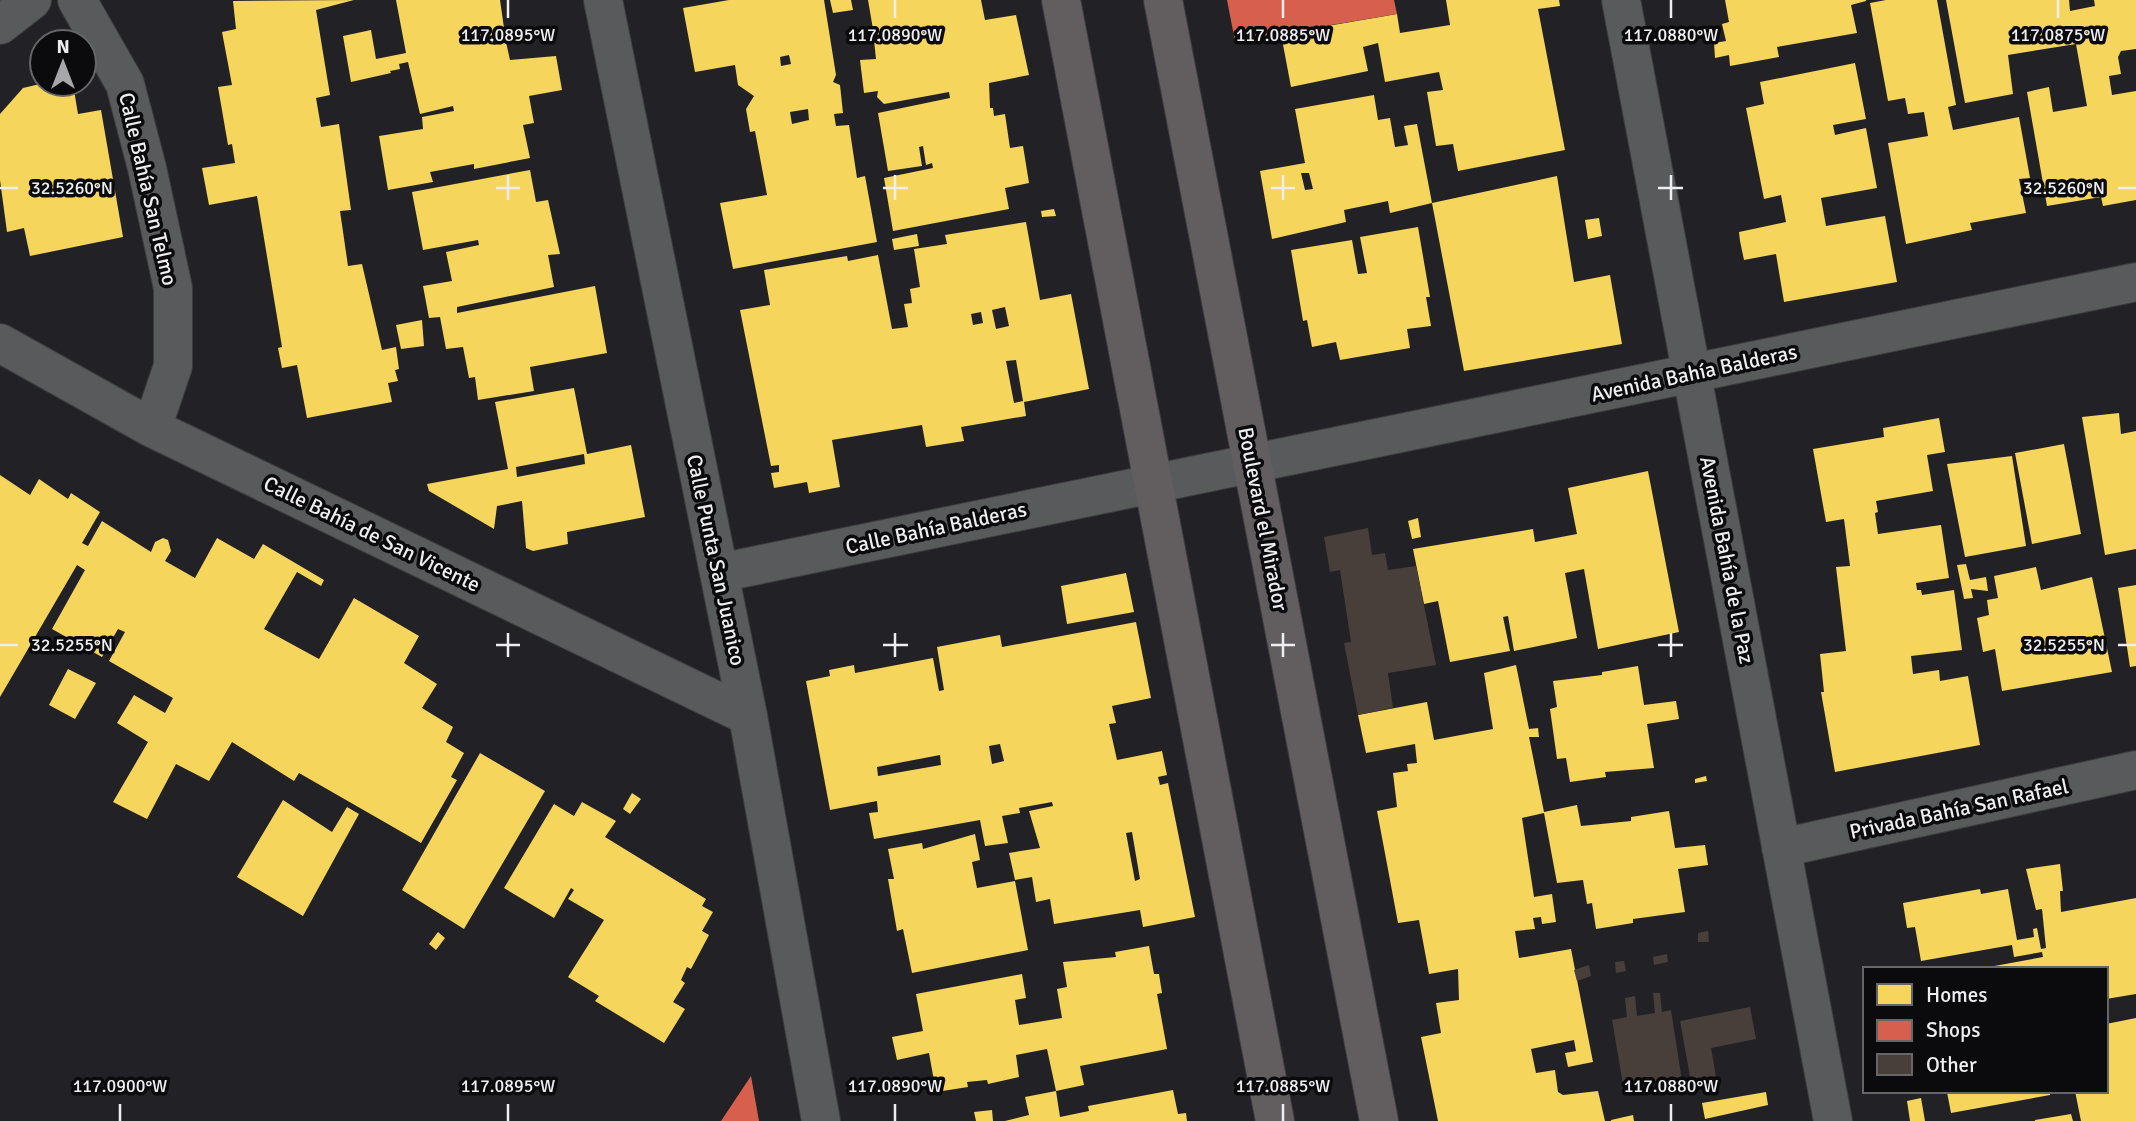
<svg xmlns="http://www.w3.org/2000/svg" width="2136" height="1121" font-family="Signika,sans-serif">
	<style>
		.homes { fill: #f6d55c; fill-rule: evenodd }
		.shops { fill: #d6604d }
		.building { fill: #483e3a }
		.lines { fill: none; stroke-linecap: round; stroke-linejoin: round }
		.minor-casing { stroke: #3d3d40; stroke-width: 40 }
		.secondary-casing { stroke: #3d3d40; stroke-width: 40 }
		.minor { stroke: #595a5c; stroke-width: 38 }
		.secondary { stroke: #625e5f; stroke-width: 38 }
		.ticks { fill: none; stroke: #eeeef2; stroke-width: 2.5 }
		.labels { text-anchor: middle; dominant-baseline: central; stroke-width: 7; stroke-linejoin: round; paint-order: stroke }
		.street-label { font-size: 21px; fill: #eeeef2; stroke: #0b0b0e }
		.ticks-label { font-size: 18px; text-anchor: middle; fill: #eeeef2; stroke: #0b0b0e; stroke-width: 7; stroke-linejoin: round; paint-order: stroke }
	</style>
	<rect width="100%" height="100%" fill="#222226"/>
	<path class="homes" d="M354,0L316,10L330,95L316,98L321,127L339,124L351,210L340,211L348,266L362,264L382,350L396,347L399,369L395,370L398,381L388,383L392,402L307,418L297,365L282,368L278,348L282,347L257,196L209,205L202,168L235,163L232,144L228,145L218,87L232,85L222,32L236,29L233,1Z
		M396,0H500L505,35L492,38L494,45L506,42L510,60L556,56L562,90L529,96L534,123L523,125L530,158L474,169V164L430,172L433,182L388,190L379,136L423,129L422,117L454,111L453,106L420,114L408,62L399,64L400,69L390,71L391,73L351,82L343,36L371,30L376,59L406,53Z
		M729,0H824L836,75L833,82L840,85L843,113L834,114L836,126L849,125L857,178L865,176L877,242L733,269L720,203L767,195L755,131L750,132L746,109L754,96L738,85L735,65L695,72L683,8ZM789,55L791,64L781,66L780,57ZM808,109L809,120L792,124L790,112Z
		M830,0H851L853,10L833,13Z
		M868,0H981L985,20L1016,15L1029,75L989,83L990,108H993L994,116L1005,114L1010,148L1023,146L1029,183L1005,188L1009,209L893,231L884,178L933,168L932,163L926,165L923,146L919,147L922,166L888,171L878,113L950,98L949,92L884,104L877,97L878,91L864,93L860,60L876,59L874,40L882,38L881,34L874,35Z
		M1446,0H1559L1560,6L1538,9L1565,150L1458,171L1453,144L1436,146L1427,92L1443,90L1439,72L1385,82L1378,43L1363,47L1368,71L1291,87L1281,34L1397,14L1400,33L1450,25Z
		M1725,0H1866V1L1851,5L1857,33L1777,47L1779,57L1730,66L1729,55L1715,58L1714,43L1726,41L1722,24L1729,22Z
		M1886,0H1937L1956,105L1948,107L1953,130L2019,117L2030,178L2019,179L2026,213L1970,223L1972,230L1906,244L1888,143L1928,136L1924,112L1908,114L1905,98L1888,101L1870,3Z
		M1946,0H2069L2070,11L2095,6L2094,0H2136V49L2121,51L2118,57L2121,74L2109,76L2112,95L2136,91V200L2103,206L2101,197L2047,206L2027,92L2049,87L2053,112L2087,106L2076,44L2008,55L2013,94L1965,103Z
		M1855,63L1866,119L1833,125L1835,135L1866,128L1877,188L1821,198L1826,226L1885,216L1897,282L1784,302L1776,254L1744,260L1740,241L1739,232L1786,222L1781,195L1764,199L1746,108L1764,104L1760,82Z
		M40,84H73L78,114L101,110L123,237L30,256L24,228L7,232L0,180V114L23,88Z
		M1374,95L1378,120L1390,118L1395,147L1408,145L1404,126L1417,124L1432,203L1557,176L1574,282L1610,275L1622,344L1464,371L1432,203L1390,213L1388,201L1344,210L1346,222L1272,239L1260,171L1305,163L1295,109ZM1301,173H1309L1313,189L1305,190Z
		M530,170L536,202L548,200L560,254L548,255L554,287L457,307V313L595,286L607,353L530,367L534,391L478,400L475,377L469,378L463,347L446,349L440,317L429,318L423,286L452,281L446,252L479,245L478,240L423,250L412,192Z
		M1054,209L1056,216L1042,217L1041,211Z
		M1599,218L1602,236L1588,239L1585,220Z
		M1026,222L1040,300L1071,294L1089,389L1024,402L1026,416L961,427L964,441L926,447L922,425L832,440L840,487L809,493L807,482L774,488L771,473L779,472V465L771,466L740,310L770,305L764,270L847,256L848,261L878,255L892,329L908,327L904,304L912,303L910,289L920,287L914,249L947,244L945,235ZM1005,307L1009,326L996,329L992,310ZM981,312L983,323L973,325L971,314ZM1016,360L1023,401L1014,403L1006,361Z
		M1418,227L1430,297H1426L1431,326L1407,329L1410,348L1340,360L1336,342L1312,347L1307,320L1303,321L1291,250L1352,240L1358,274L1367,273L1360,237Z
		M917,234L919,246L894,250L892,239Z
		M422,320L424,346L401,349L396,325Z
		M574,388L587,454L631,445L645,517L567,532L568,544L533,551L526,548L522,501L497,506L494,529L429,491L427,484L508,469L495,402ZM584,454L585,464L517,477L516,467Z
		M2119,413L2121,434L2136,431V549L2105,555L2082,417Z
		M1939,418L1945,452L1927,455L1933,491L1876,501L1878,512L1875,513L1878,534L1941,525L1949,578L1916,583L1917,590H1921L1922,595L1954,590L1962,650L1911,656L1913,674L1939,670L1940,681L1968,676L1980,745L1835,772L1821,692H1824L1820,654L1846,651L1836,567L1850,566L1844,519L1826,522L1813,449L1884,437L1883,428Z
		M2064,444L2081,534L2032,544L2015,453Z
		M2012,456L2026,546L1965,557L1947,464Z
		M1648,471L1679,632L1598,649L1584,569L1565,573L1577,638L1514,651L1508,616L1503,617L1510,651L1450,662L1438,601L1424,604L1413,549L1533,529L1535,542L1577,534L1568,488Z
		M0,475L30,495L39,479L68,499L71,493L100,512L82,543L88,546L102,521L151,552L155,542L163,538L168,540L171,551L165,561L195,578L217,538L254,559L263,544L324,580L321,586L297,572L264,629L319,659L354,598L419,636L404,663L437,684L422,708L453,727L446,742L464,753L451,777L457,780L421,843L299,773L294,781L232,742L209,781L176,764L147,819L113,802L148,742L117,723L134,695L165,713L173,698L109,661L125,632L118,629L102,657L52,629L85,570L77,565L0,697Z
		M1418,518L1421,537L1412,539L1408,521Z
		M1966,564L1970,580L1986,577L1988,591L1971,589L1973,598L1964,599L1957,565Z
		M2036,567L2041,590L2092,577L2112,672L2002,691L1995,649L1983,652L1977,618L1989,615L1987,600L1998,598L1994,576Z
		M1126,573L1134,612L1067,624L1061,586Z
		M2136,585V666L2130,667L2118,588Z
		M1136,622L1151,698L1112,706L1116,723L1109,724L1117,760L1162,751L1167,775L1158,777L1160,785L1168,783L1195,917L1143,927L1140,910L1054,924L1050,899L1036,902L1032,877L1015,880L1009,853L1040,848L1029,811L1053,806L1052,802L1019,808L1020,813L1002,816L1008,843L985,846L980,820L874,839L869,813L878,812L877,801L830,810L806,681L830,676L829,670L854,665L855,673L933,658L939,691L944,690L937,647L1000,635L1002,647ZM1000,744L1004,761L992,764L989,746ZM940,755L941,765L878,776L877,767ZM1132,832L1140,879L1135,881L1126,833Z
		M1516,665L1529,729L1538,728L1539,737H1529L1544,812L1577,805L1581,826L1631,821V817L1669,811L1675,848L1705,845L1708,865L1678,869L1685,912L1633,919V923L1596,929L1592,903L1587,904L1583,880L1557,883L1544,813L1522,818L1534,897L1552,894L1556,922L1542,924L1541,917L1533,918L1535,929L1515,931L1519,958L1571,949L1593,1062L1568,1067L1565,1053L1576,1051L1574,1040L1531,1049L1536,1073L1555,1070L1558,1092L1563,1095L1598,1091L1605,1121H1438L1421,1037L1441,1033L1436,1003L1459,1000L1458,969L1429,974L1419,920L1398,923L1387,864L1377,811L1397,807L1393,773L1408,771L1407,764L1417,763L1415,744L1366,753L1358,715L1427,702L1434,740L1493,729L1484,673Z
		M1638,666L1644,705L1676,701L1679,719L1647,724L1654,768L1605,772L1606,777L1570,782L1566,758L1557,759L1550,709L1557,707L1553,681L1602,675V672Z
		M68,669L96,683L75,719L49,705Z
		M480,753L545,791L464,929L402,890Z
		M1706,776L1707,781L1695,783V779Z
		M632,793L641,799L630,814L623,809Z
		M283,800L332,832L347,807L359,814L303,916L237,877Z
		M582,802L616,821L605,837L706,899L702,906L713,912L702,931L709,935L691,969L687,967L681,980L685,983L673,1002L685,1009L664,1043L595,1001L599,996L568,977L604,920L568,899L574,890L571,888L554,918L504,888L554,804L574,816Z
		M975,834L980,860L972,862L977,888L1015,881L1028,950L912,973L903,929L897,931L888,879H894L888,849L922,843L923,849Z
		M2060,864L2063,891H2060L2061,912L2136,898V994L2106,999V969H1978L2043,957L2042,952L2014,957L2012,945L1921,961L1915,927L1907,928L1903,903L1980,889L1981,894L2008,889L2017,940L2034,937L2033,929L2037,928L2041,949L2046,948L2042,909L2036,910L2026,869Z
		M438,932L445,938L436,950L429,944Z
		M1149,946L1154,974H1159L1162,993L1157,994L1167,1049L1080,1066L1084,1085L1056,1091L1047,1049L1016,1055L1019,1077L988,1084L987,1080L967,1082L968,1087L936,1092L929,1053L897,1060L892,1037L923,1031L916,994L1022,974L1026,998L1015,1000L1019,1025L1062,1018L1057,989L1067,987L1063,962L1116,957L1115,952Z
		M2136,1018V1121H2081L2075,1091H2106V1047H2109L2106,1024Z
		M1173,1090L1178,1114L1186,1113L1187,1121H1005L1029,1115L1025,1097L1056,1091L1060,1117L1089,1111L1088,1106Z
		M1939,1091H2050V1095L1951,1113L1947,1092L1939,1094Z
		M1766,1092L1768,1105L1705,1119L1702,1103Z
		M1921,1098L1925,1121H1910L1907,1101Z
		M992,1110L993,1121H976L974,1112Z
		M2071,1114L2073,1121H2035V1120Z
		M1633,1115L1634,1121H1611V1120Z"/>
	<path class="shops" d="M1227,0H1394L1397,14L1235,41Z
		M751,1076L759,1121H721Z"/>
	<path class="building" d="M1368,528L1372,555L1385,553L1388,570L1416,566L1436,665L1388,673L1393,708L1358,715L1344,643L1351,642L1340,570L1330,572L1324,537Z
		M1708,931L1709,942H1698V933Z
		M1667,954L1668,962L1654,965L1653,957Z
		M1624,961L1626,971L1616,973L1615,962Z
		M1589,965L1591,976L1577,981L1574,970Z
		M1653,993H1660L1662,1012L1671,1010L1682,1081L1624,1090L1612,1020L1627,1017L1625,998L1635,996L1637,1016L1655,1013Z
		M1750,1007L1756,1039L1711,1048L1716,1076L1691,1082L1680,1021Z"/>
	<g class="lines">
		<g class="minor-casing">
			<path id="minor" d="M77,0L125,84L147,168L173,288V366L152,428
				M603,0L748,716L821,1121
				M1621,0L1833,1121
				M0,25L32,0
				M0,343L152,428L748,716
				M719,573L2136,282
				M1781,848L2136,770"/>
		</g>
		<g class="secondary-casing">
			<path id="secondary" d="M1061,0L1275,1121
				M1163,0L1379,1121"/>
		</g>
		<use href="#minor" class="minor"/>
		<use href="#secondary" class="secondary"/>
	</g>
	<path class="ticks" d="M508,0V18M895,0V18M1283,0V18M1671,0V18M2058,0V18M508,175V200M895,175V200M1283,175V200M1671,175V200M0,188H18M496,188H520M883,188H908M1271,188H1295M1658,188H1683M2118,188H2136M508,633V657M895,633V657M1283,633V657M1671,633V657M0,645H18M496,645H520M883,645H908M1271,645H1295M1658,645H1683M2118,645H2136M120,1104V1121M508,1104V1121M895,1104V1121M1283,1104V1121M1671,1104V1121"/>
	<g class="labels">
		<g class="street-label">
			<text transform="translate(148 189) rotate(77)">Calle Bahía San Telmo</text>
			<text transform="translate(1694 373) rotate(-12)">Avenida Bahía Balderas</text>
			<text transform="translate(1263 519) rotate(79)">Boulevard el Mirador</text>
			<text transform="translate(936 528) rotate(-12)">Calle Bahía Balderas</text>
			<text transform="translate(372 534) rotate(26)">Calle Bahía de San Vicente</text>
			<text transform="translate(716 560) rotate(78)">Calle Punta San Juanico</text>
			<text transform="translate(1727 560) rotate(79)">Avenida Bahía de la Paz</text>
			<text transform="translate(1959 809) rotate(-12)">Privada Bahía San Rafael</text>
		</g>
	</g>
	<g class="ticks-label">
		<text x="508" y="41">117.0895°W</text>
		<text x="895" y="41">117.0890°W</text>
		<text x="1283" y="41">117.0885°W</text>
		<text x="1671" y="41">117.0880°W</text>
		<text x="2058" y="41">117.0875°W</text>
		<text x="72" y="194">32.5260°N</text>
		<text x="2064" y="194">32.5260°N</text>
		<text x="72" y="651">32.5255°N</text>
		<text x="2064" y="651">32.5255°N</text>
		<text x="120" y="1092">117.0900°W</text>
		<text x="508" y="1092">117.0895°W</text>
		<text x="895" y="1092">117.0890°W</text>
		<text x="1283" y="1092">117.0885°W</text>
		<text x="1671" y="1092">117.0880°W</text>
	</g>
	<rect x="1863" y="967" width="245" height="126" fill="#0b0b0e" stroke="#666669" stroke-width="2"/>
	<rect x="1877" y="984" width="35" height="21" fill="#f6d55c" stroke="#666669" stroke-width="2"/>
	<text x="1926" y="1002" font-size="21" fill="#eeeef2">Homes</text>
	<rect x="1877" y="1020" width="35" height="21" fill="#d6604d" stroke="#666669" stroke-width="2"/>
	<text x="1926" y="1037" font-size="21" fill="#eeeef2">Shops</text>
	<rect x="1877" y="1054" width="35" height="21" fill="#483e3a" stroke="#666669" stroke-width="2"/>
	<text x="1926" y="1072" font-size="21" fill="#eeeef2">Other</text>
	<g transform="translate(63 63)"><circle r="33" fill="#0b0b0e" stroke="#666669" stroke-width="2"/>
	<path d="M0-5L12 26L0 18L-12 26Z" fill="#a7a7ab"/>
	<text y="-10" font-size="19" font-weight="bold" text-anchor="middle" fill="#eeeef2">N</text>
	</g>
</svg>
